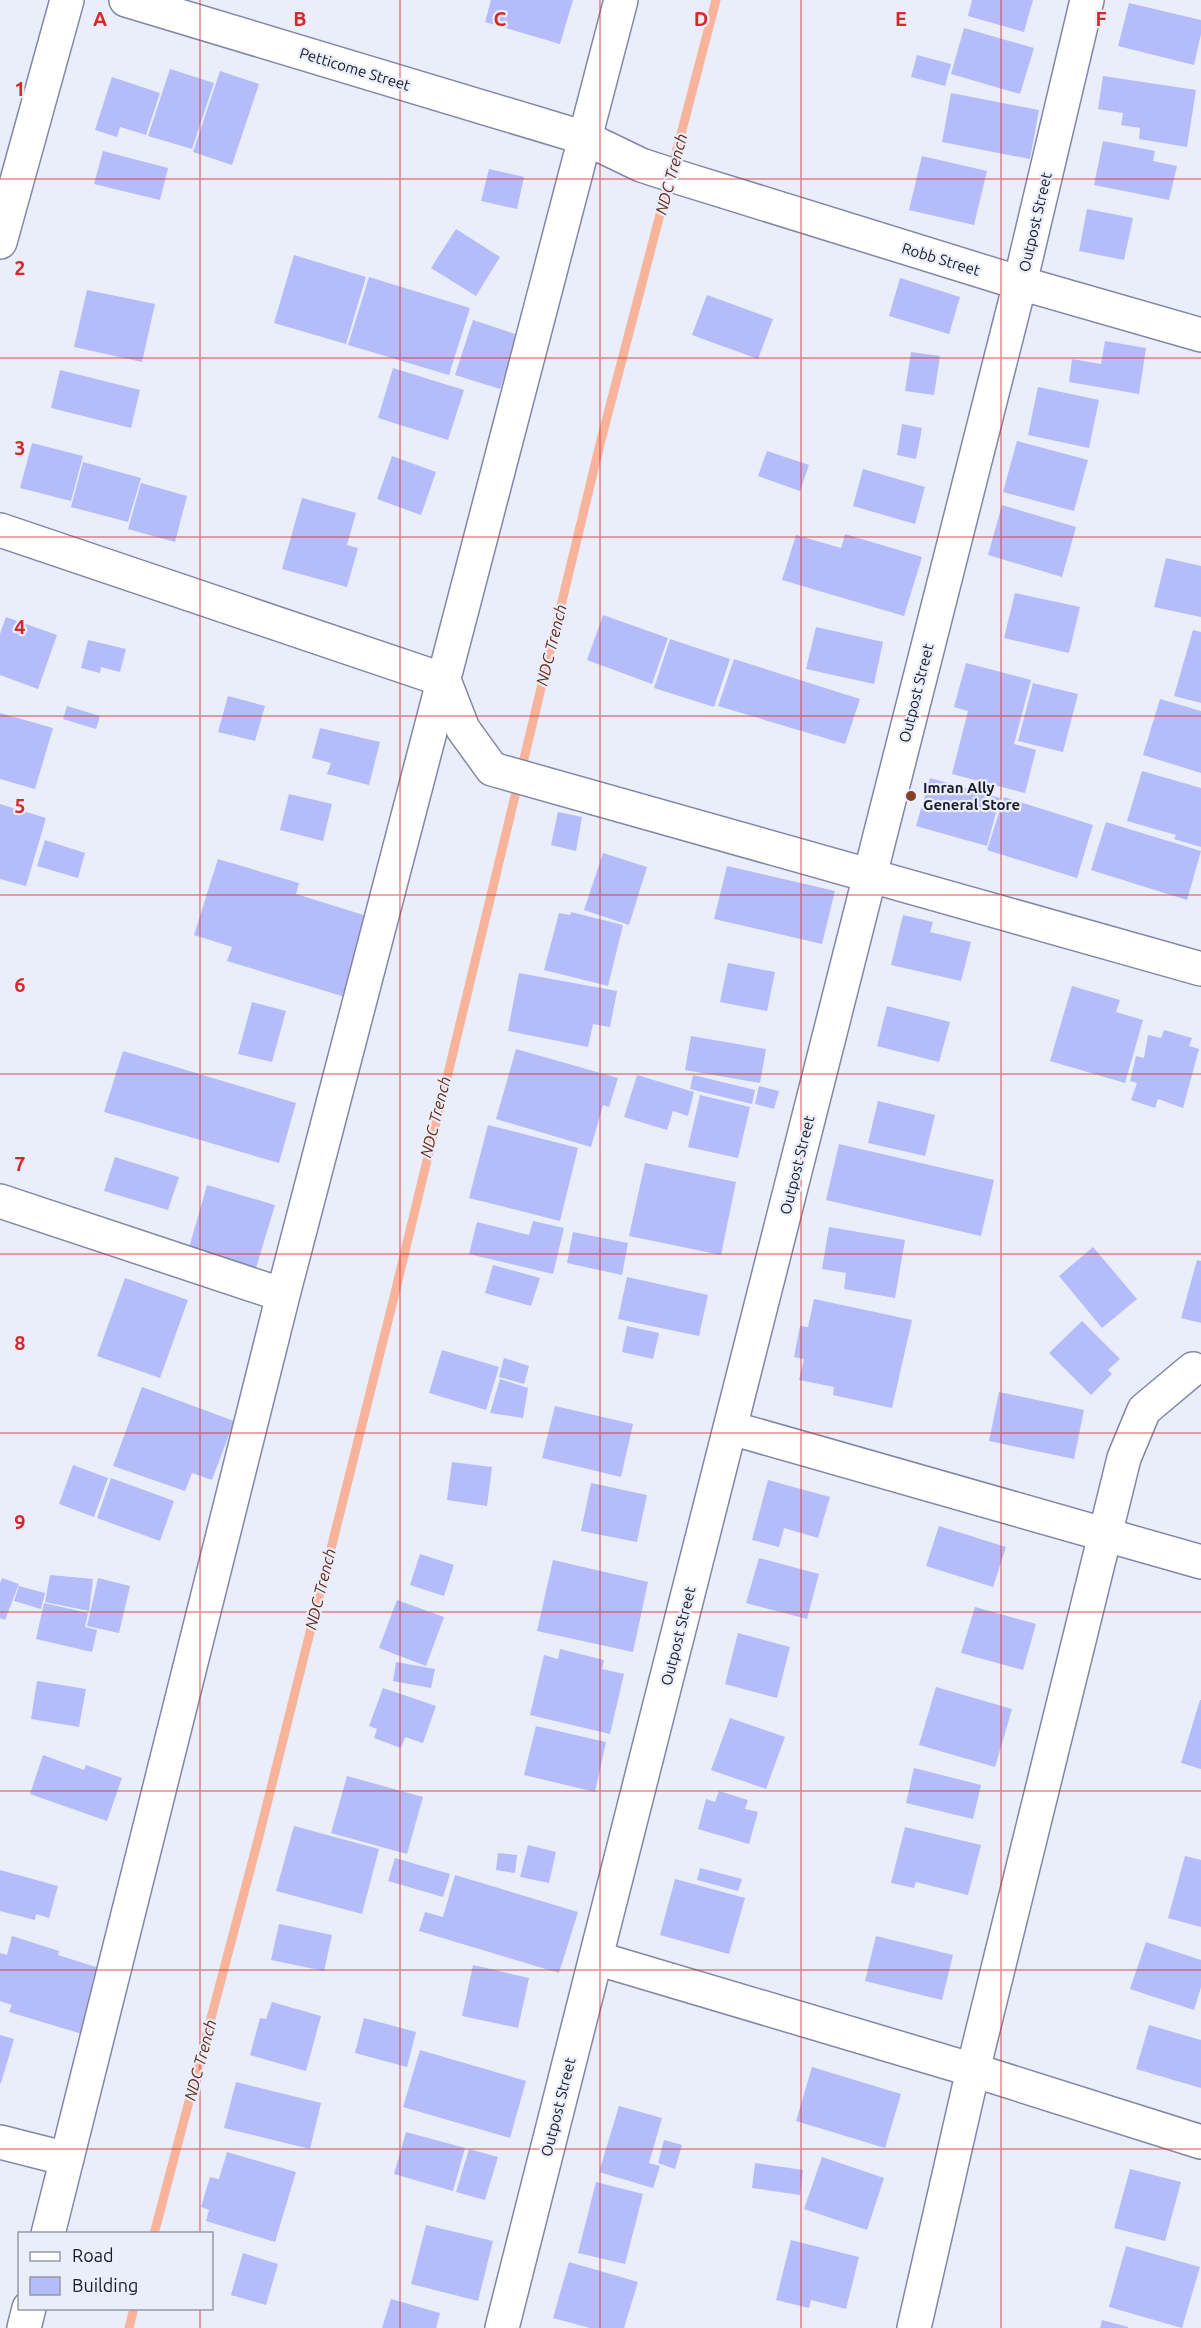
<svg xmlns="http://www.w3.org/2000/svg" width="1201" height="2328" font-family="Ubuntu,sans-serif">
	<style>
		.lines { fill: none; stroke-linecap: round; stroke-linejoin: round }
		.stream { stroke: #f7b49b; stroke-width: 9 }
		.building { fill: #b4bdfa }
		.minor-casing { stroke: #8287a5; stroke-width: 36 }
		.minor { stroke: #fff; stroke-width: 33 }
		.grid { fill: none; stroke: #d62828; stroke-width: 1.5; stroke-opacity: 0.55 }
		.poi-dot { fill: #873f22; stroke: #eaedfa; stroke-width: 2 }
		.labels { text-anchor: middle; dominant-baseline: central; stroke-width: 4.5; stroke-linejoin: round; paint-order: stroke }
		.street-label { font-size: 15px; fill: #191b27; stroke: #eaedfa }
		.poi-label { font-size: 15px; font-weight: bold; fill: #191b27; stroke: #eaedfa; text-anchor: start }
		.water-label { font-size: 16px; font-style: italic; fill: #642810; stroke: #eaedfa }
		.grid-label { font-size: 20px; text-anchor: middle; font-weight: bold; fill: #d62828; stroke: #eaedfa; stroke-width: 4.5; stroke-linejoin: round; paint-order: stroke }
	</style>
	<rect width="100%" height="100%" fill="#eaedfa"/>
	<g class="lines">
		<path class="stream" d="M154,2234L258,1840L394,1297L600,444L716,0
			M129,2328L134,2308"/>
	</g>
	<path class="building" d="M491,0H573L560,44L485,22Z
		M972,0H1033L1024,32L968,16Z
		M1129,3L1201,20V34L1194,65L1118,46Z
		M964,28L1034,48L1020,94L951,74Z
		M917,55L951,64L945,86L911,77Z
		M170,69L214,83L192,149L148,136Z
		M220,71L259,84L232,165L193,152Z
		M1103,76L1196,90L1187,147L1139,139L1140,128L1121,125L1123,113L1098,109Z
		M112,77L160,93L146,135L120,127L117,137L95,130Z
		M951,93L1039,110L1030,159L942,142Z
		M1103,141L1155,151L1153,161L1177,166L1169,200L1094,185Z
		M103,151L168,168L160,200L94,184Z
		M922,156L987,171L974,225L909,210Z
		M489,169L524,177L517,209L481,201Z
		M1087,209L1133,218L1124,260L1079,251Z
		M456,229L500,257L476,296L431,268Z
		M294,255L366,277L346,344L274,323Z
		M369,277L470,308L449,375L348,345Z
		M900,278L960,297L949,334L889,316Z
		M87,290L155,304L142,362L74,347Z
		M707,295L773,319L758,359L692,335Z
		M473,320L518,335L500,389L455,375Z
		M1105,341L1146,348L1139,394L1069,382L1072,359L1101,364Z
		M911,352L940,356L934,395L905,391Z
		M393,368L464,390L448,440L378,418Z
		M60,370L140,390L131,428L51,408Z
		M1038,387L1099,400L1089,448L1028,435Z
		M902,424L922,428L916,459L897,455Z
		M1017,441L1088,460L1074,511L1003,492Z
		M32,443L83,456L71,501L20,488Z
		M767,451L809,465L800,491L758,476Z
		M392,456L436,472L421,515L377,499Z
		M83,462L141,478L128,522L71,507Z
		M863,469L925,487L915,524L853,506Z
		M141,483L187,496L175,542L128,529Z
		M302,498L356,513L347,545L358,548L347,587L282,569Z
		M1002,505L1076,527L1062,577L988,555Z
		M845,534L922,557L904,616L782,580L796,535L841,548Z
		M1166,558L1201,566V617L1154,607Z
		M1015,593L1080,607L1069,653L1004,638Z
		M603,615L668,638L652,684L587,660Z
		M6,617L57,635L38,689L0,675V634Z
		M816,627L883,642L874,684L806,669Z
		M1193,630L1201,632V703L1174,696Z
		M670,639L730,659L714,707L654,688Z
		M88,640L126,649L120,672L101,667L100,673L81,668Z
		M734,659L860,699L845,744L718,706Z
		M966,663L1031,680L1014,744L1036,750L1025,793L952,774L968,711L954,707Z
		M1033,683L1078,694L1063,752L1018,741Z
		M228,696L265,706L255,741L218,732Z
		M1160,699L1201,711V773L1143,755Z
		M67,706L100,716L96,729L63,719Z
		M0,713L53,728L35,789L0,779Z
		M320,728L380,742L369,785L327,774L331,763L312,758Z
		M1142,771L1201,788V847L1174,839L1176,835L1127,821Z
		M930,778L1000,798L987,846L916,826Z
		M289,794L332,804L323,841L280,830Z
		M1004,797L1093,825L1077,878L987,850Z
		M0,804L46,818L26,886L0,879Z
		M558,812L582,817L576,851L551,845Z
		M1106,822L1201,851L1187,900L1091,870Z
		M45,840L85,853L78,878L37,866Z
		M603,853L647,867L629,925L584,910Z
		M218,859L299,883L296,894L370,917L345,997L227,961L232,947L194,935Z
		M727,866L835,891L822,944L714,919Z
		M571,912L623,925L608,986L544,970L559,913L570,915Z
		M903,915L933,922L930,932L971,942L961,981L891,965Z
		M728,963L775,972L767,1011L720,1002Z
		M519,973L617,991L610,1027L593,1024L588,1047L508,1031Z
		M1072,986L1120,1000L1116,1012L1143,1020L1125,1083L1050,1061Z
		M252,1002L286,1011L272,1062L238,1054Z
		M887,1006L950,1022L939,1062L877,1046Z
		M1164,1030L1192,1038L1189,1046L1199,1049L1183,1108L1158,1099L1155,1108L1131,1100L1137,1083L1130,1081L1136,1056L1144,1058L1148,1035L1161,1038Z
		M691,1036L766,1049L760,1083L685,1070Z
		M516,1049L618,1078L609,1107L603,1105L591,1147L496,1119Z
		M123,1051L296,1103L279,1163L104,1112Z
		M637,1075L694,1092L688,1116L673,1111L667,1130L624,1117Z
		M693,1075L755,1090L752,1104L690,1089Z
		M759,1086L779,1091L774,1109L755,1104Z
		M700,1095L750,1107L738,1158L688,1147Z
		M878,1101L935,1115L925,1156L868,1143Z
		M488,1125L578,1148L560,1221L469,1198Z
		M839,1144L994,1180L981,1236L826,1200Z
		M115,1157L179,1177L168,1210L104,1191Z
		M645,1163L736,1182L721,1255L629,1236Z
		M207,1185L275,1205L256,1268L189,1248Z
		M533,1221L564,1228L553,1274L469,1254L477,1222L529,1235Z
		M829,1227L905,1240L895,1298L844,1289L846,1273L822,1269Z
		M573,1232L628,1243L622,1275L567,1263Z
		M1093,1247L1137,1299L1102,1328L1059,1276Z
		M1197,1260L1201,1261V1323L1181,1318Z
		M493,1265L540,1278L531,1306L485,1293Z
		M627,1277L708,1295L699,1336L618,1319Z
		M125,1278L188,1300L160,1378L97,1356Z
		M814,1299L912,1320L892,1408L833,1395L834,1387L799,1380L804,1359L794,1357L800,1326L808,1327Z
		M1082,1321L1120,1359L1108,1370L1112,1374L1091,1395L1049,1353Z
		M627,1326L659,1333L653,1359L622,1352Z
		M442,1350L499,1367L486,1410L429,1393Z
		M504,1358L529,1366L524,1384L499,1377Z
		M500,1379L528,1388L523,1418L490,1413Z
		M142,1387L234,1421L212,1480L192,1473L185,1491L113,1466Z
		M999,1392L1084,1410L1074,1459L989,1441Z
		M555,1406L633,1424L621,1477L542,1458Z
		M452,1462L492,1467L487,1506L447,1500Z
		M73,1465L108,1478L94,1517L59,1504Z
		M111,1478L174,1501L160,1541L97,1518Z
		M768,1480L830,1497L818,1538L784,1528L779,1547L752,1540Z
		M591,1483L647,1495L637,1542L581,1531Z
		M939,1526L1006,1547L993,1587L926,1566Z
		M420,1554L454,1565L444,1596L410,1585Z
		M759,1558L819,1574L807,1619L746,1603Z
		M553,1560L648,1582L633,1652L537,1631Z
		M50,1575L93,1579L89,1611L45,1602Z
		M2,1578L19,1584L5,1620L0,1618V1583Z
		M98,1578L130,1586L119,1633L87,1626Z
		M19,1586L45,1593L41,1609L14,1601Z
		M397,1600L444,1617L426,1666L379,1648Z
		M44,1603L88,1613L85,1627L97,1630L92,1652L36,1639Z
		M975,1607L1036,1624L1023,1670L961,1653Z
		M738,1633L790,1647L777,1698L725,1684Z
		M560,1649L604,1660L602,1669L624,1674L610,1734L530,1715L544,1655L558,1659Z
		M396,1662L435,1669L431,1688L393,1681Z
		M37,1681L86,1689L79,1727L31,1719Z
		M936,1687L1012,1709L995,1767L919,1745Z
		M383,1688L436,1706L423,1743L405,1737L401,1748L374,1738L377,1729L369,1726Z
		M1200,1700H1201V1769L1181,1763Z
		M730,1718L785,1737L766,1789L711,1770Z
		M536,1726L606,1742L595,1792L524,1775Z
		M43,1755L84,1770L86,1765L122,1778L107,1821L30,1794Z
		M914,1768L981,1785L973,1819L906,1803Z
		M347,1776L423,1797L407,1854L331,1833Z
		M719,1791L748,1800L745,1809L758,1812L749,1844L698,1829L706,1799L715,1802Z
		M294,1826L379,1849L362,1914L276,1891Z
		M905,1827L981,1845L968,1895L916,1882L914,1888L891,1883Z
		M528,1845L556,1852L549,1883L520,1877Z
		M498,1853L517,1855L515,1873L496,1870Z
		M1185,1856L1201,1860V1927L1168,1918Z
		M395,1858L450,1874L443,1897L388,1881Z
		M700,1868L742,1879L738,1891L697,1880Z
		M0,1870L58,1886L49,1918L36,1914L35,1920L0,1911Z
		M455,1875L578,1912L559,1973L419,1931L425,1912L443,1917Z
		M675,1879L745,1898L729,1954L660,1935Z
		M279,1924L332,1935L324,1971L271,1960Z
		M12,1936L59,1951L58,1955L102,1969L82,2034L9,2012L12,2005L0,2001V1953L7,1955Z
		M876,1936L953,1955L942,2000L865,1981Z
		M1146,1942L1201,1960V1987L1194,2010L1130,1989Z
		M473,1965L529,1978L518,2028L462,2016Z
		M272,2002L321,2016L306,2071L250,2055L260,2018L266,2019Z
		M364,2018L416,2032L407,2067L355,2053Z
		M1149,2025L1201,2040V2088L1136,2069Z
		M0,2035L14,2039L1,2083H0Z
		M420,2050L526,2081L510,2138L403,2107Z
		M812,2067L901,2094L885,2148L796,2121Z
		M236,2082L321,2103L310,2149L224,2128Z
		M619,2106L662,2118L649,2163L660,2166L653,2188L599,2172Z
		M406,2132L465,2148L453,2191L394,2174Z
		M664,2140L682,2145L675,2169L658,2163Z
		M469,2149L498,2157L485,2200L456,2192Z
		M227,2152L296,2172L275,2242L206,2221L209,2210L201,2207L210,2177L219,2179Z
		M822,2157L884,2178L867,2230L804,2209Z
		M755,2163L803,2170L800,2195L752,2188Z
		M1130,2169L1181,2182L1165,2241L1114,2228Z
		M596,2182L643,2194L625,2264L578,2253Z
		M426,2225L493,2241L478,2301L411,2284Z
		M791,2240L859,2257L846,2309L811,2300L809,2308L776,2300Z
		M1126,2246L1200,2267L1182,2328L1109,2307Z
		M243,2253L278,2264L266,2305L231,2295Z
		M569,2262L638,2282L624,2328H590L553,2318Z
		M391,2299L440,2313L436,2328H382Z
		M1102,2320L1128,2327V2328H1100Z"/>
	<g class="lines">
		<g class="minor-casing">
			<path id="minor" d="M126,0L585,138L641,165L681,178L1020,283L1201,335
				M0,242L67,0
				M0,530L444,680L463,729L492,769L1201,969
				M0,1201L283,1295
				M731,1428L1201,1562
				M596,1958L973,2070L1201,2142
				M0,2142L67,2159
				M48,2234L283,1295L621,0
				M24,2328L29,2308
				M502,2328L1020,283L1087,0
				M914,2328L973,2070L1124,1458L1144,1410L1193,1369"/>
		</g>
		<use href="#minor" class="minor"/>
	</g>
	<path class="grid" d="M200,0V2234M400,0V2328M600,0V2328M801,0V2328M1001,0V2328M0,179H1201M0,358H1201M0,537H1201M0,716H1201M0,895H1201M0,1074H1201M0,1254H1201M0,1433H1201M0,1612H1201M0,1791H1201M0,1970H1201M0,2149H1201M200,2308V2328"/>
	<circle class="poi-dot" cx="911" cy="796" r="6"/>
	<g class="labels">
		<g class="street-label">
			<text transform="translate(355 69) rotate(17)">Petticome Street</text>
			<text transform="translate(1035 222) rotate(-77)">Outpost Street</text>
			<text transform="translate(941 259) rotate(17)">Robb Street</text>
			<text transform="translate(916 693) rotate(-76)">Outpost Street</text>
			<text transform="translate(797 1165) rotate(-76)">Outpost Street</text>
			<text transform="translate(678 1636) rotate(-76)">Outpost Street</text>
			<text transform="translate(558 2107) rotate(-76)">Outpost Street</text>
		</g>
		<g class="poi-label">
			<text x="923" y="787">Imran Ally<tspan x="923" dy="17">General Store</tspan></text>
		</g>
		<g class="water-label">
			<text transform="translate(671 174) rotate(-75)">NDC Trench</text>
			<text transform="translate(551 645) rotate(-76)">NDC Trench</text>
			<text transform="translate(435 1117) rotate(-76)">NDC Trench</text>
			<text transform="translate(320 1589) rotate(-76)">NDC Trench</text>
			<text transform="translate(200 2060) rotate(-75)">NDC Trench</text>
		</g>
	</g>
	<g class="grid-label">
		<text x="100" y="26">A</text>
		<text x="300" y="26">B</text>
		<text x="500" y="26">C</text>
		<text x="701" y="26">D</text>
		<text x="901" y="26">E</text>
		<text x="1101" y="26">F</text>
		<text x="20" y="96">1</text>
		<text x="20" y="275">2</text>
		<text x="20" y="455">3</text>
		<text x="20" y="634">4</text>
		<text x="20" y="813">5</text>
		<text x="20" y="992">6</text>
		<text x="20" y="1171">7</text>
		<text x="20" y="1350">8</text>
		<text x="20" y="1529">9</text>
	</g>
	<rect x="18" y="2232" width="195" height="78" fill="#eaedfa" stroke="#9699a6" stroke-width="1.5"/>
	<rect x="30" y="2252" width="30" height="9" fill="#ffffff" stroke="#9699a6" stroke-width="1.5"/>
	<text x="72" y="2262" font-size="18" fill="#191b27">Road</text>
	<rect x="30" y="2277" width="30" height="18" fill="#b4bdfa" stroke="#9699a6" stroke-width="1.5"/>
	<text x="72" y="2292" font-size="18" fill="#191b27">Building</text>
</svg>
